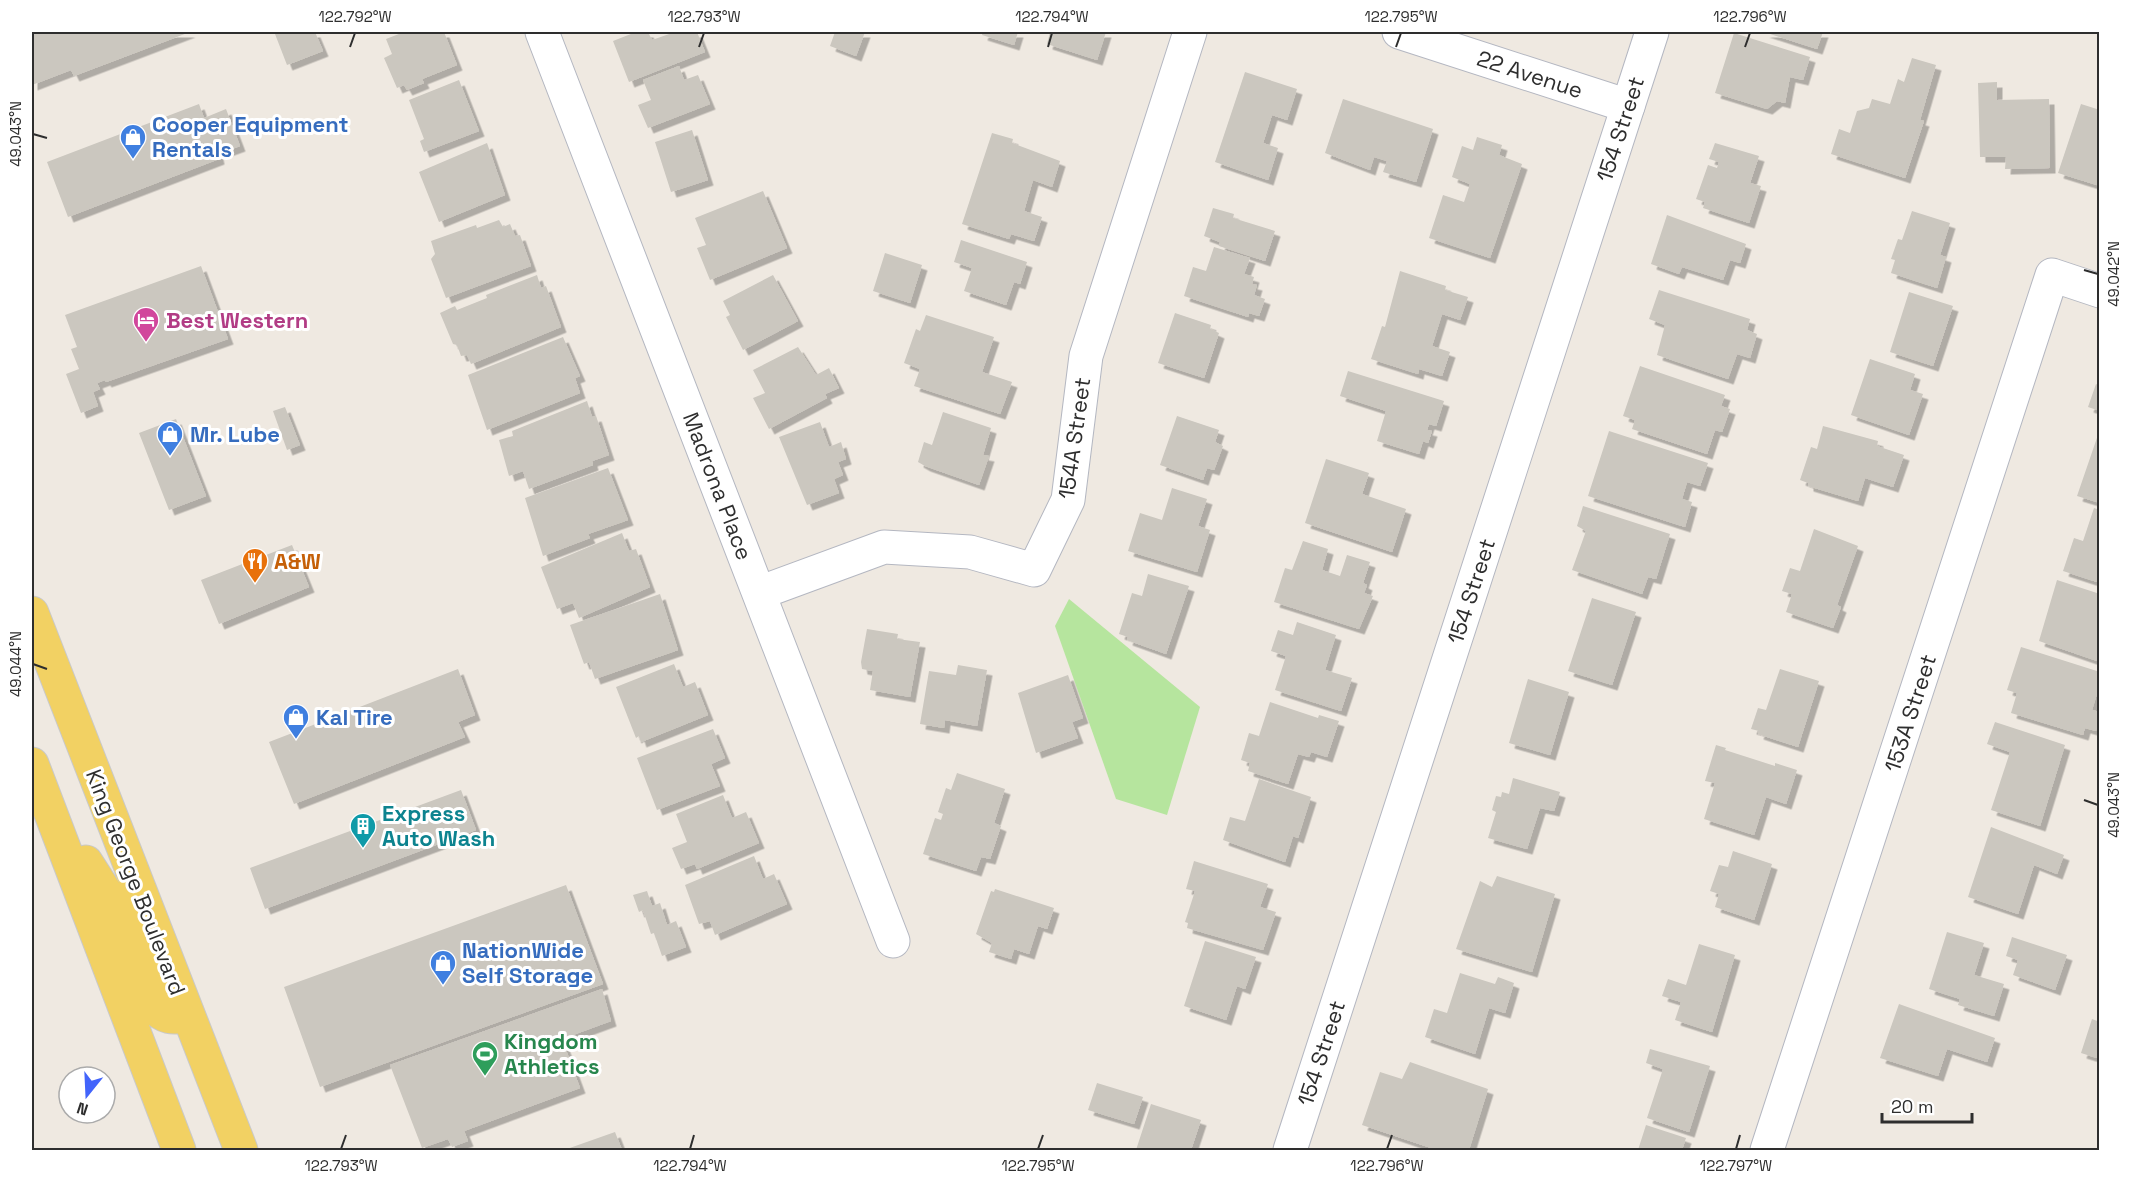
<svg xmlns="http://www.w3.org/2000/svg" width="2131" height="1182" font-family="'Space Grotesk',sans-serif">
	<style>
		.green { fill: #b6e59e }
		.building { fill: #cbc7bf; filter: url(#shadow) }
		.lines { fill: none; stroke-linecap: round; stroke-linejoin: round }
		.minor-casing { stroke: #b4b7c1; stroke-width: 35 }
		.tertiary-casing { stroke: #b4b7c1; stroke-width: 35 }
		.primary-casing { stroke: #c9c9c9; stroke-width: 35 }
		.minor { stroke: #fff; stroke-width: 33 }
		.tertiary { stroke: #fff; stroke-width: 33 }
		.primary { stroke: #f2d163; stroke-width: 33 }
		.ticks { fill: none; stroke: #2e2e2e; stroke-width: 2 }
		.labels { text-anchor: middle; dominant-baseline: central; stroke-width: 6; stroke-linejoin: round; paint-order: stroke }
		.street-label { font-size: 22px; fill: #2e2e2e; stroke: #fff }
		.shop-label { font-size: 22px; font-weight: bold; fill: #366cbe; stroke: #fff; text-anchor: start }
		.hotel-label { font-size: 22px; font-weight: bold; fill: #b23c85; stroke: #fff; text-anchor: start }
		.food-label { font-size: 22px; font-weight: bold; fill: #c56008; stroke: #fff; text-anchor: start }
		.culture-label { font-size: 22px; font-weight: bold; fill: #0d838f; stroke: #fff; text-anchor: start }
		.leisure-label { font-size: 22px; font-weight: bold; fill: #27864d; stroke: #fff; text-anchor: start }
		.neatline { fill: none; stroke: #2e2e2e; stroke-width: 2 }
		.ticks-label { font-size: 15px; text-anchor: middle; fill: #2e2e2e }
	</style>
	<defs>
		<filter id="shadow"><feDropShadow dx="5.5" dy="5.5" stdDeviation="0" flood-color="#0004"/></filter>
	</defs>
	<rect width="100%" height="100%" fill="#efe9e1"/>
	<path class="green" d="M1069,599L1200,707L1167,815L1116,799L1055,626Z"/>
	<path class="building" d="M32,32H190L74,76L71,70L32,85Z
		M280,32H315L323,51L287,65L275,34Z
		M404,32H444L457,65L422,79L424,83L407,90L404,85L397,88L384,58L392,54L386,39Z
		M636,32H648L652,40L675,32H697L705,52L629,82L613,41Z
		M835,32H865L856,56L830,46Z
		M983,32H1018L1014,45L982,35Z
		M1050,32H1106L1097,60L1047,44Z
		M1764,32H1823L1817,49Z
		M1734,33L1810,57L1803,80L1790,77L1785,103L1777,101L1767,109L1715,93Z
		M1912,58L1936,65L1920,120L1924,121L1905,178L1831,154L1839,129L1850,133L1857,111L1869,108L1872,99L1890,104L1898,79L1904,82Z
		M679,66L684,80L698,75L710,104L648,128L638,105L651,100L643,80Z
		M1245,72L1297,89L1287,120L1272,115L1263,143L1278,148L1268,180L1215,162Z
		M459,80L479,131L424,152L420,141L424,139L409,100Z
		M1997,82V100L2049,99L2050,168L2005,169L2006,157H1980L1978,83Z
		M1343,99L1433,129L1416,182L1383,172L1387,161L1374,157L1370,170L1325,153Z
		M199,104L204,118L226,109L240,146L218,154L219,159L68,217L47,162Z
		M2081,104L2100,110V186L2058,173Z
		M692,130L708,180L671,192L655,142Z
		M992,133L1013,139L1012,143L1060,161L1052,187L1033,180L1024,211L1042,217L1034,241L1011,234L1009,239L962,224Z
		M1477,137L1502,145L1499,155L1522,164L1490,258L1429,238L1443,195L1464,202L1470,184L1452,177L1462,146L1473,150Z
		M487,143L505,195L439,222L419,172Z
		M1715,143L1759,156L1750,183L1761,186L1749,223L1703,208L1705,202L1696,199L1708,165L1717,168L1719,162L1709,159Z
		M763,191L787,248L710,280L697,248L706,245L695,218Z
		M1213,208L1234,214L1233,218L1275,231L1265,261L1219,246L1220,242L1204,236Z
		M1912,211L1950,223L1940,255L1946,257L1937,288L1891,273L1895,260L1891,259L1898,239L1902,240Z
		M1667,215L1746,244L1740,263L1730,260L1723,280L1682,267L1679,274L1651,264Z
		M499,220L503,227L510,224L515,236L520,235L531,266L446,298L431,259L435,254L431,241L476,225L477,228Z
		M961,240L1027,262L1020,284L1014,282L1006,305L964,291L972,268L954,262Z
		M1214,247L1250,258L1244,274L1254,277L1252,284L1257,285L1254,295L1265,299L1259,316L1249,313L1248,317L1184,296L1193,267L1206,271Z
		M885,253L922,265L910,303L873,291Z
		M201,266L228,339L106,382L105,380L97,383L100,389L93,392L98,406L81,413L66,374L79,369L71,349L77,347L65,315Z
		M1400,271L1446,286L1445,290L1468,297L1460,320L1442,314L1432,346L1450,352L1442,376L1419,369L1418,374L1371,359L1382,326L1385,327Z
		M537,275L541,288L546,286L561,327L471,364L467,355L461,356L457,345L453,344L440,313L455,306L457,310L487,298L486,295Z
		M773,275L798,321L743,350L726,317L730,315L723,301Z
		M1659,290L1750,319L1747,330L1757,334L1750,358L1737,354L1728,379L1657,355L1665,325L1649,319Z
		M1909,292L1953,306L1933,366L1890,352Z
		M1175,313L1211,325L1210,329L1219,333L1204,378L1158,363Z
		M926,315L994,337L982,372L1012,382L1000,414L914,386L920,369L904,363L916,329L920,331Z
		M563,337L580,376L575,378L580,393L487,430L468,375Z
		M798,347L816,375L829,368L839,388L825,394L827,398L769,429L753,398L765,393L753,370Z
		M1870,359L1915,374L1910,390L1923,394L1909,435L1851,415Z
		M1640,366L1725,395L1721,406L1730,409L1722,432L1715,430L1707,454L1632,429L1635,420L1623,416Z
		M1348,371L1444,401L1436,426L1429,424L1427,430L1432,431L1428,443L1423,441L1419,454L1377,441L1386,411L1340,396Z
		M2096,384L2100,386V411L2088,407Z
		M587,401L592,417L596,416L609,455L592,461L593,465L529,489L523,471L509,476L499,440L513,436L512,431Z
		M285,407L300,445L287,450L273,411Z
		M943,412L991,428L983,455L989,456L979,485L925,466L918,462L924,442L932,445Z
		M1177,416L1219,430L1215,442L1223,446L1214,470L1207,468L1203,480L1160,465Z
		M176,419L206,496L169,510L139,433Z
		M820,422L829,447L841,442L846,459L838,462L843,475L834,479L839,493L807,505L779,437Z
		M1823,426L1878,441L1877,446L1904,455L1893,487L1865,478L1858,501L1808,486V483L1800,480L1811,447L1817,449Z
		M2100,429V503L2077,496Z
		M1609,431L1708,463L1700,486L1687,482L1682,499L1692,502L1685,527L1588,496Z
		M1326,459L1369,473L1362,494L1406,509L1392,552L1305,523Z
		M608,468L628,520L588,534L590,538L543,556L525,498Z
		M1172,488L1207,499L1198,526L1210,530L1197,572L1128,551L1140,513L1162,520Z
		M1583,506L1670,534L1656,579L1648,577L1642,594L1572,570L1586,531L1577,526Z
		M2094,508L2100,510V583L2063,571L2074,538L2083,541Z
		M1814,529L1858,546L1837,605L1841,607L1833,628L1786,612L1792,594L1782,591L1790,568L1800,571Z
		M622,533L629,551L636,549L650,587L579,618L573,603L557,609L541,567Z
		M1303,541L1328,549L1322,570L1340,576L1347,555L1370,562L1363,583L1367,585L1364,593L1373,596L1359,629L1274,602L1285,568L1292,570Z
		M292,545L309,587L219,624L201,580Z
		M1148,574L1189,586L1166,654L1127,640L1128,637L1119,634L1132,593L1142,596Z
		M2057,580L2100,594V662L2039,641Z
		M660,594L678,650L595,679L589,662L584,664L570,625Z
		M1592,598L1636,612L1612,685L1568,671Z
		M1297,622L1336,635L1325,670L1352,678L1341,711L1275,690L1286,656L1271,651L1278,630L1293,635Z
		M867,629L898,634L897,639L920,642L910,697L870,690L873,671L862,669L861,662Z
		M2021,647L2100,672V684L2092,710L2100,712L2096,731L2085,728L2083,735L2011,713L2017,693L2007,690Z
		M674,664L683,687L695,682L708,715L641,742L639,736L636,738L616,687Z
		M958,665L987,670L977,726L945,720L944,728L920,724L929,671L956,675Z
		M458,669L475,715L458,722L465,737L294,804L269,742Z
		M1780,669L1819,681L1798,747L1758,734L1759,731L1751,729L1758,708L1766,710Z
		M1068,675L1083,718L1072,722L1078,738L1036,753L1018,693Z
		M1528,679L1569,692L1550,755L1509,743Z
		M1270,702L1318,718L1319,715L1339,721L1327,757L1311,752L1309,757L1298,754L1288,784L1248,771L1250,763L1241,760L1249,733L1259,736Z
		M1995,722L2065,745L2040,826L1991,810L2010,752L1987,744Z
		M713,729L725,758L711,764L720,786L657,810L637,758Z
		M1716,745L1726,748L1725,750L1775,766V763L1797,770L1786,804L1766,797L1754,835L1704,819L1715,783L1705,781Z
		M957,773L1005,789L994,823L1001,826L990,859L981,857L976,871L923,854L935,818L941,820L943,814L938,812L946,788L951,790Z
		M1513,778L1560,792L1554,811L1540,808L1527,849L1488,838L1496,812L1492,810L1496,796L1501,797L1502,792L1509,794Z
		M1259,779L1311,797L1298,838L1293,836L1285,862L1223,840L1230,817L1245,821Z
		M461,790L476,830L265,909L250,868Z
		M723,795L732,818L746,812L759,843L697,869L695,864L681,869L672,848L687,842L676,814Z
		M1991,827L2064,855L2057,874L2034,865L2018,914L1968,897Z
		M1733,851L1772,864L1754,920L1715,907L1719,894L1710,891L1719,865L1728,867Z
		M754,856L763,879L774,874L787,904L715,935L710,921L699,924L685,885Z
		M1194,861L1268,884L1260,907L1276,912L1263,950L1187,928L1188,923L1185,922L1195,891L1186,889Z
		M1497,876L1555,894L1532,972L1456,949L1480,881L1492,887Z
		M566,885L603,984L320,1087L284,987Z
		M995,889L1054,908L1047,929L1038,926L1029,954L1014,949L1011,959L989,952L992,943L976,934L991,891L994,892Z
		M647,891L652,906L660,903L667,925L676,921L686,947L662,956L654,933L651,934L643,910L639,912L633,895Z
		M1947,932L1984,943L1974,975L2004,984L1994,1016L1958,1005L1960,999L1929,989Z
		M2012,937L2067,955L2055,990L2013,975L2018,960L2006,956Z
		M1205,941L1256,957L1245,989L1237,986L1226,1020L1184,1006Z
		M1699,944L1735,955L1712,1032L1675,1020L1681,1002L1662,996L1668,979L1686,985Z
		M1460,973L1495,984L1498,977L1514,983L1505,1013L1489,1008L1475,1054L1425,1037L1434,1009L1447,1013Z
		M602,989L611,1021L562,1039L580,1088L464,1131L468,1141L452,1147L448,1139L422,1148L390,1065Z
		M1899,1004L1995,1038L1987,1062L1947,1049L1938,1076L1880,1058Z
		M2092,1019L2100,1022V1059L2081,1053Z
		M1650,1049L1710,1066L1689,1132L1647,1118L1663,1069L1646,1063Z
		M1410,1062L1488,1089L1469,1150H1437L1362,1125L1380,1072L1402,1079Z
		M1097,1083L1143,1097L1134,1124L1088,1110Z
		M1151,1104L1201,1120L1191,1150H1136Z
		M1646,1125L1686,1138L1682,1150H1638Z
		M615,1132L622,1150H564Z"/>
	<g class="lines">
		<g class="minor-casing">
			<path id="minor" d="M542,32L893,941
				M1399,32L1628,106
				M759,593L884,547L970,552L1034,570L1068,500L1086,356L1190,32
				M1767,1150L2052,275L2100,291"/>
		</g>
		<g class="tertiary-casing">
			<path id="tertiary" d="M1290,1150L1652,32"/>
		</g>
		<g class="primary-casing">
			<path id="primary" d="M32,613L241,1150
				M32,764L179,1150
				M86,862L106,893L153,1006C164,1018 172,1019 188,1015"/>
		</g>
		<use href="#minor" class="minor"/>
		<use href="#tertiary" class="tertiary"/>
		<use href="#primary" class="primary"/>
	</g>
	<path class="ticks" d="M350,47L355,33M699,47L704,33M1048,47L1052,33M1396,47L1401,33M1745,47L1750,33M33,134L47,138M2084,270L2098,274M33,664L47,669M2084,800L2098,805M341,1149L346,1135M690,1149L694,1135M1038,1149L1043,1135M1387,1149L1392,1135M1736,1149L1740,1135"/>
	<defs>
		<g id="shop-pin" transform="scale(1.35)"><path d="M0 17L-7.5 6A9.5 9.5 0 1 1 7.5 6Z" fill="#3f7fe0" stroke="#fff"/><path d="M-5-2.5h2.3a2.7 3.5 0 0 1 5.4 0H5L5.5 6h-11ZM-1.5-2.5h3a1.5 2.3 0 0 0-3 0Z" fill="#fff"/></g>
		<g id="hotel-pin" transform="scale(1.35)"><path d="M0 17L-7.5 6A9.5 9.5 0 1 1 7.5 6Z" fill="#d1479c" stroke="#fff"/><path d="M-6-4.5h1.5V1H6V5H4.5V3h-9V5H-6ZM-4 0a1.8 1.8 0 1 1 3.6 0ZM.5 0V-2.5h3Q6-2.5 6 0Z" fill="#fff"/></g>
		<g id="restaurant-pin" transform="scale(1.35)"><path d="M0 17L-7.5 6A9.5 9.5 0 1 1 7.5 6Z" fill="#e8710a" stroke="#fff"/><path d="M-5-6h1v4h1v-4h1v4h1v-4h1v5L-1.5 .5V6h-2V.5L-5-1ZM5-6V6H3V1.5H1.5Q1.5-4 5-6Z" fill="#fff"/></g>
		<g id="building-pin" transform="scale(1.35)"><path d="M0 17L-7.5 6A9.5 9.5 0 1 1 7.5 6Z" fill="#0f9aa8" stroke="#fff"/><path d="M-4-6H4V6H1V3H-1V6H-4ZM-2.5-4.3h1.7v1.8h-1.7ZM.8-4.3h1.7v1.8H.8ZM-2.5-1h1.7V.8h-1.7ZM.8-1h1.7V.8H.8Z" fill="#fff"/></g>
		<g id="stadium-pin" transform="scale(1.35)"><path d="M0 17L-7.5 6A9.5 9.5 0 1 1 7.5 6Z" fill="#2e9e5b" stroke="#fff"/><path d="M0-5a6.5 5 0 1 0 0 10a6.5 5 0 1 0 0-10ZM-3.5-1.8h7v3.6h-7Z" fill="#fff"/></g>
	</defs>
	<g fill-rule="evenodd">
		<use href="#shop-pin" x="133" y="137"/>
		<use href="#hotel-pin" x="146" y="320"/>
		<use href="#shop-pin" x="170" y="434"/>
		<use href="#restaurant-pin" x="255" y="561"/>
		<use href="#shop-pin" x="296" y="717"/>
		<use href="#building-pin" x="363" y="826"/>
		<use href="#shop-pin" x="443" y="963"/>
		<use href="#stadium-pin" x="485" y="1054"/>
	</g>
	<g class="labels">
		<g class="street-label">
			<text transform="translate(1530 74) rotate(18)">22 Avenue</text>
			<text transform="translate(1620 129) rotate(-72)">154 Street</text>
			<text transform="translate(1074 438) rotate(-82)">154A Street</text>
			<text transform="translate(718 486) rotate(69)">Madrona Place</text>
			<text transform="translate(1471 591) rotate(-72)">154 Street</text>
			<text transform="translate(1910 713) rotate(-72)">153A Street</text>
			<text transform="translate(136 882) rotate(69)">King George Boulevard</text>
			<text transform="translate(1321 1053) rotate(-72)">154 Street</text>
		</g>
		<g class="shop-label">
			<text x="152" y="124">Cooper Equipment<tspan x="152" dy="25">Rentals</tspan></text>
			<text x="190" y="434">Mr. Lube</text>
			<text x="316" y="717">Kal Tire</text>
			<text x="462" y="950">NationWide<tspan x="462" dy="25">Self Storage</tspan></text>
		</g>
		<g class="hotel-label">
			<text x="166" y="320">Best Western</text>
		</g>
		<g class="food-label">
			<text x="274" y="561">A&amp;W</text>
		</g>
		<g class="culture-label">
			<text x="382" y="813">Express<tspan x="382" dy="25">Auto Wash</tspan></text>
		</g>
		<g class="leisure-label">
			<text x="504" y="1041">Kingdom<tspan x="504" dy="25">Athletics</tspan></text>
		</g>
	</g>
	<rect width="2131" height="1182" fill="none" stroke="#ffffff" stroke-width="66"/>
	<g transform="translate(87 1095) rotate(198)"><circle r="28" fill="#ffffff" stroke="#ababab" stroke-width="1.5"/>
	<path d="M0-4.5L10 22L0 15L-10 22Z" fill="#4264fb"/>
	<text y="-9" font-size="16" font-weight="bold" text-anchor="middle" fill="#2e2e2e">N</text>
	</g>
	<path d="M1882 1113v9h90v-9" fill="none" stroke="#2e2e2e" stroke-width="3"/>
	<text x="1891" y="1113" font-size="18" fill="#2e2e2e" stroke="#ffffff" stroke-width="4.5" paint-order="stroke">20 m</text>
	<rect x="33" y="33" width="2065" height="1116" class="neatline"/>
	<g class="ticks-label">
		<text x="355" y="22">122.792°W</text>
		<text x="704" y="22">122.793°W</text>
		<text x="1052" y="22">122.794°W</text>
		<text x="1401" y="22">122.795°W</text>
		<text x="1750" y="22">122.796°W</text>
		<text transform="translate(16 134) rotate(-90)" y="5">49.043°N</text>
		<text transform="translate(2114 274) rotate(-90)" y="5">49.042°N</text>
		<text transform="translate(16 664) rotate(-90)" y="5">49.044°N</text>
		<text transform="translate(2114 805) rotate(-90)" y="5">49.043°N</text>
		<text x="341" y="1171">122.793°W</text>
		<text x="690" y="1171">122.794°W</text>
		<text x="1038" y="1171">122.795°W</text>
		<text x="1387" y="1171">122.796°W</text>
		<text x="1736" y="1171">122.797°W</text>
	</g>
</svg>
